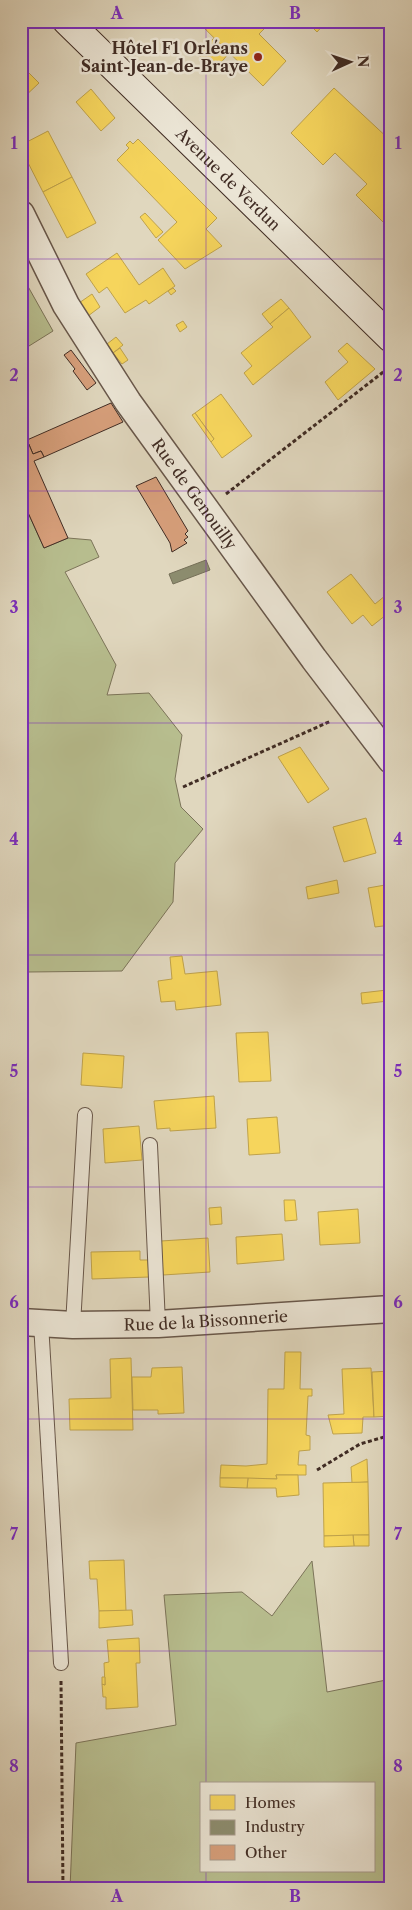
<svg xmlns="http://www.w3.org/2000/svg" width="412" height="1910" viewBox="0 0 412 1910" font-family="'Libre Caslon Text',serif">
	<rect width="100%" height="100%" fill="#e0d7be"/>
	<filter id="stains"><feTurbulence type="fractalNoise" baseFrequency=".004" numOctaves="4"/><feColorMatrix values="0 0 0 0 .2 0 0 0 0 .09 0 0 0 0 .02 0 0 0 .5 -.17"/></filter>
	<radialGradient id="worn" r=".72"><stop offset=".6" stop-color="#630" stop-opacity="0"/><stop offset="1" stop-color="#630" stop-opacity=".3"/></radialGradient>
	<g fill="#b7bd8e" stroke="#7c7459" fill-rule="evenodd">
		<path d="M21,274L53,331L21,351Z"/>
		<path d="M21,497L44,548L68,538L91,540L99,557L65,572L116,665L107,695L149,693L182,735L175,779L181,807L203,829L175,863L173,902L122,971L28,972L23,851H21Z"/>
		<path d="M312,1561L327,1692L391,1679V1889H70L76,1743L176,1725L164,1595L242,1592L272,1616ZM201,1784H373V1871H201Z"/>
	</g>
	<g fill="#f6d55c" stroke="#bfa24b">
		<path d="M197,21H272L259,34L286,61L263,86Z"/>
		<path d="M306,21H327L317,32Z"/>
		<path d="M214,38L229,53L214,71L198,54Z"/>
		<path d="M21,65L39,83L21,100Z"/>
		<path d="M334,88L391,141V218L385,224L356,195L367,184L335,153L323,165L291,133Z"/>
		<path d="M91,89L115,118L101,131L76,102Z"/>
		<path d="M48,131L72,177L43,192L21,149V145Z"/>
		<path d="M138,139L217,218L206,229L222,246L185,269L158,240L177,222L117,160L129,148L126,145L130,141L133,144Z"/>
		<path d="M72,177L96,223L67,238L43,192Z"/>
		<path d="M145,213L163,232L156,238L140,217Z"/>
		<path d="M117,253L139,285L163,268L175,286L149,304L146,300L125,313L107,287L99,293L86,274Z"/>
		<path d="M173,288L176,291L171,295L168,291Z"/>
		<path d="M92,294L100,307L88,316L79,303Z"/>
		<path d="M281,299L289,308L270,324L262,314Z"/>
		<path d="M289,308L311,337L253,385L244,373L252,366L241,353L273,327L270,324Z"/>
		<path d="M183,321L187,327L180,332L176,325Z"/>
		<path d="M116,337L123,345L113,353L107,344Z"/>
		<path d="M347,343L375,369L338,400L325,382L348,362L338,351Z"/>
		<path d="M120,348L128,360L122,364L113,353Z"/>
		<path d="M221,394L252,436L222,458L211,442L214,439L195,413Z"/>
		<path d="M195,413L214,439L211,442L192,415Z"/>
		<path d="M351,574L375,604L391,591V611L372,626L363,615L352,624L327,592Z"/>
		<path d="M300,747L329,789L308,803L278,757Z"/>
		<path d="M366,818L376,853L344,862L333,827Z"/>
		<path d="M337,880L339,893L308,899L306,887Z"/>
		<path d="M391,884V925L375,927L368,888Z"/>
		<path d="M182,956L185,974L217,971L221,1005L176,1010L175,1001L161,1002L158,981L172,979L170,957Z"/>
		<path d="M387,990L388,1001L362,1004L361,993Z"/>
		<path d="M268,1032L271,1081L239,1082L236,1033Z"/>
		<path d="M83,1053L124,1056L122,1088L81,1085Z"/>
		<path d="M214,1096L216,1128L170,1131V1128L157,1129L154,1101Z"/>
		<path d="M277,1117L280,1153L249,1155L247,1119Z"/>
		<path d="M139,1126L142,1160L105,1163L103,1129Z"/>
		<path d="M284,1200H295L297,1220L285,1221Z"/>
		<path d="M221,1207L222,1224L210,1225L209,1208Z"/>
		<path d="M358,1209L360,1243L320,1245L318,1212Z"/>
		<path d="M282,1234L284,1260L237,1264L236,1237Z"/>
		<path d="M208,1238L210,1272L163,1275L161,1241Z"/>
		<path d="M140,1251V1260H148L149,1277L92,1279L91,1252Z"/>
		<path d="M285,1352H301L300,1389H312V1396H308L306,1435L310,1436V1450L299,1451L298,1465H306V1475H276L277,1479L220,1478L221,1465L246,1466L267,1464L268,1389H284Z"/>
		<path d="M131,1358L133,1430H70L69,1399L111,1398L110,1359Z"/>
		<path d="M182,1367L184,1413L158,1414V1410H133L132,1377H151L152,1368Z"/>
		<path d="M371,1368L374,1417H363L362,1433L333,1434L328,1415L344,1414L342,1369Z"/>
		<path d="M391,1371V1416L374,1417L372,1372Z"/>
		<path d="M367,1459L368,1482L352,1483L351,1467Z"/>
		<path d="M276,1475H298L299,1495L277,1497L276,1488H247L248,1478L277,1479Z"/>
		<path d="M220,1478H248L247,1488L220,1487Z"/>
		<path d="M368,1482L369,1535L324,1536L323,1483Z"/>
		<path d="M353,1535H369V1546H354Z"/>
		<path d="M353,1535L354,1546L324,1547V1536Z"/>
		<path d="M124,1560L126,1611H99L97,1579H90L89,1561Z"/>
		<path d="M132,1610L133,1625L99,1628V1611Z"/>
		<path d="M139,1638L140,1663H136L138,1707L106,1709V1697H103L102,1684L105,1685L104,1663L109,1662L107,1640Z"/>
		<path d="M102,1677H105V1685L102,1684Z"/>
	</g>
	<path fill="#8c8c6e" stroke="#756f58" d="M206,560L210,570L173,584L169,574Z"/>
	<g fill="#d79f7b" stroke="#402c24">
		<path d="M71,350L96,383L87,390L73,371L75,369L64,355Z"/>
		<path d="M21,374L26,381L21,384Z"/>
		<path d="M111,403L123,422L44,457L41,451L33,454L27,440Z"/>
		<path d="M27,440L33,454L41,451L44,457L34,461L68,538L44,548L21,497V443Z"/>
		<path d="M156,477L188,531L185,534L188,537L184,540L187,543L172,552L170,543L136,486Z"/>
	</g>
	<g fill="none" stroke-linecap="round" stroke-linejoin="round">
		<defs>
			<g id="service">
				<path d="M150,1145L158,1324"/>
				<path d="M41,1323L61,1663"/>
				<path d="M73,1325L85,1115"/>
			</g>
			<g id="minor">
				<path id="s1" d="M21,214L66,305L128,402L314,659L391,760"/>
				<path id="s2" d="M21,1322L73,1325L158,1324L391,1309"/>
			</g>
			<g id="secondary">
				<path id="s3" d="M67,21L391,338"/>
			</g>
		</defs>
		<use href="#service" stroke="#68574a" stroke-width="16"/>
		<use href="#minor" stroke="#68574a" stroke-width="29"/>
		<use href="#secondary" stroke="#402c24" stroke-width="30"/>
		<g stroke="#402c24" stroke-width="3" stroke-dasharray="4 2.5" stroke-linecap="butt">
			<path d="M226,494L391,366"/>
			<path d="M183,787L331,721"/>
			<path d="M317,1470L360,1444L391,1435"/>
			<path d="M61,1681L63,1889"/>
		</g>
		<use href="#service" stroke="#ebe5d5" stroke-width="14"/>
		<use href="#minor" stroke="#ebe5d5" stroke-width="26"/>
		<use href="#secondary" stroke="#ebe5d5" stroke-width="28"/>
	</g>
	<path fill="none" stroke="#7b2cbf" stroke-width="1" stroke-opacity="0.55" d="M206,21V1784M21,259H391M21,491H391M21,723H391M21,955H391M21,1187H391M21,1419H391M21,1651H391M206,1871V1889"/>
	<circle fill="#8f2418" stroke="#ebe5d5" stroke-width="2" cx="258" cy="57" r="5"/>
	<g text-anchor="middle" stroke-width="5" stroke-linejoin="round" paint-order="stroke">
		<g font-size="16" font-weight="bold" fill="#402c24" stroke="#ebe5d5" text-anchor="end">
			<text x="248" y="54">Hôtel F1 Orléans<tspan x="248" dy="18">Saint-Jean-de-Braye</tspan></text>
		</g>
		<g font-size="16" fill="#402c24" stroke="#ebe5d5">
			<text dy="6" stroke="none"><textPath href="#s3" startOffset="226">Avenue de Verdun</textPath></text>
			<text dy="6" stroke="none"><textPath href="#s1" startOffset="330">Rue de Genouilly</textPath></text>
			<text dy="6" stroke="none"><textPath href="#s2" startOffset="185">Rue de la Bissonnerie</textPath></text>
		</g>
	</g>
	<rect width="412" height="1910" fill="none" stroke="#e0d7be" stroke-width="55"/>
	<rect x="200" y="1782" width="175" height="90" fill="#ebe5d5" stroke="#a79b8e"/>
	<rect x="210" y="1795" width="25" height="15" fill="#f6d55c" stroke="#a79b8e"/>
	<text x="245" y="1808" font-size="15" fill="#402c24">Homes</text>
	<rect x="210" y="1820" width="25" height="15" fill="#8c8c6e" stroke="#a79b8e"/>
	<text x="245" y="1832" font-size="15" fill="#402c24">Industry</text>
	<rect x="210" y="1845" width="25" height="15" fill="#d79f7b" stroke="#a79b8e"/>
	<text x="245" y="1858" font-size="15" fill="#402c24">Other</text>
	<g transform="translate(350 62) rotate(87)" stroke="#ebe5d5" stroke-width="4" paint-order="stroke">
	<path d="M0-4L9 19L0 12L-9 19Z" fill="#402c24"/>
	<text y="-8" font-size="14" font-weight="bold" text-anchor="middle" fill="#402c24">N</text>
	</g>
	<rect x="28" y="28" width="356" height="1854" fill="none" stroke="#7b2cbf" stroke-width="2"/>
	<g font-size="16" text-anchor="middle" font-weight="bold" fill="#7b2cbf">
		<text x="117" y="19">A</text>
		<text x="295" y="19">B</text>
		<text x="14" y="149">1</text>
		<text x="398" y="149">1</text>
		<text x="14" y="381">2</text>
		<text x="398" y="381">2</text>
		<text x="14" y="613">3</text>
		<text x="398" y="613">3</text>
		<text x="14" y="845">4</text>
		<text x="398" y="845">4</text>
		<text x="14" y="1077">5</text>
		<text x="398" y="1077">5</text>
		<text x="14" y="1308">6</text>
		<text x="398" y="1308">6</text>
		<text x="14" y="1540">7</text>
		<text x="398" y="1540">7</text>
		<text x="14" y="1772">8</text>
		<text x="398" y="1772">8</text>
		<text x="117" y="1902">A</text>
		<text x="295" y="1902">B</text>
	</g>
	<rect width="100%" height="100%" filter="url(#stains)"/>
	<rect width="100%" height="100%" fill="url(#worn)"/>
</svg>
